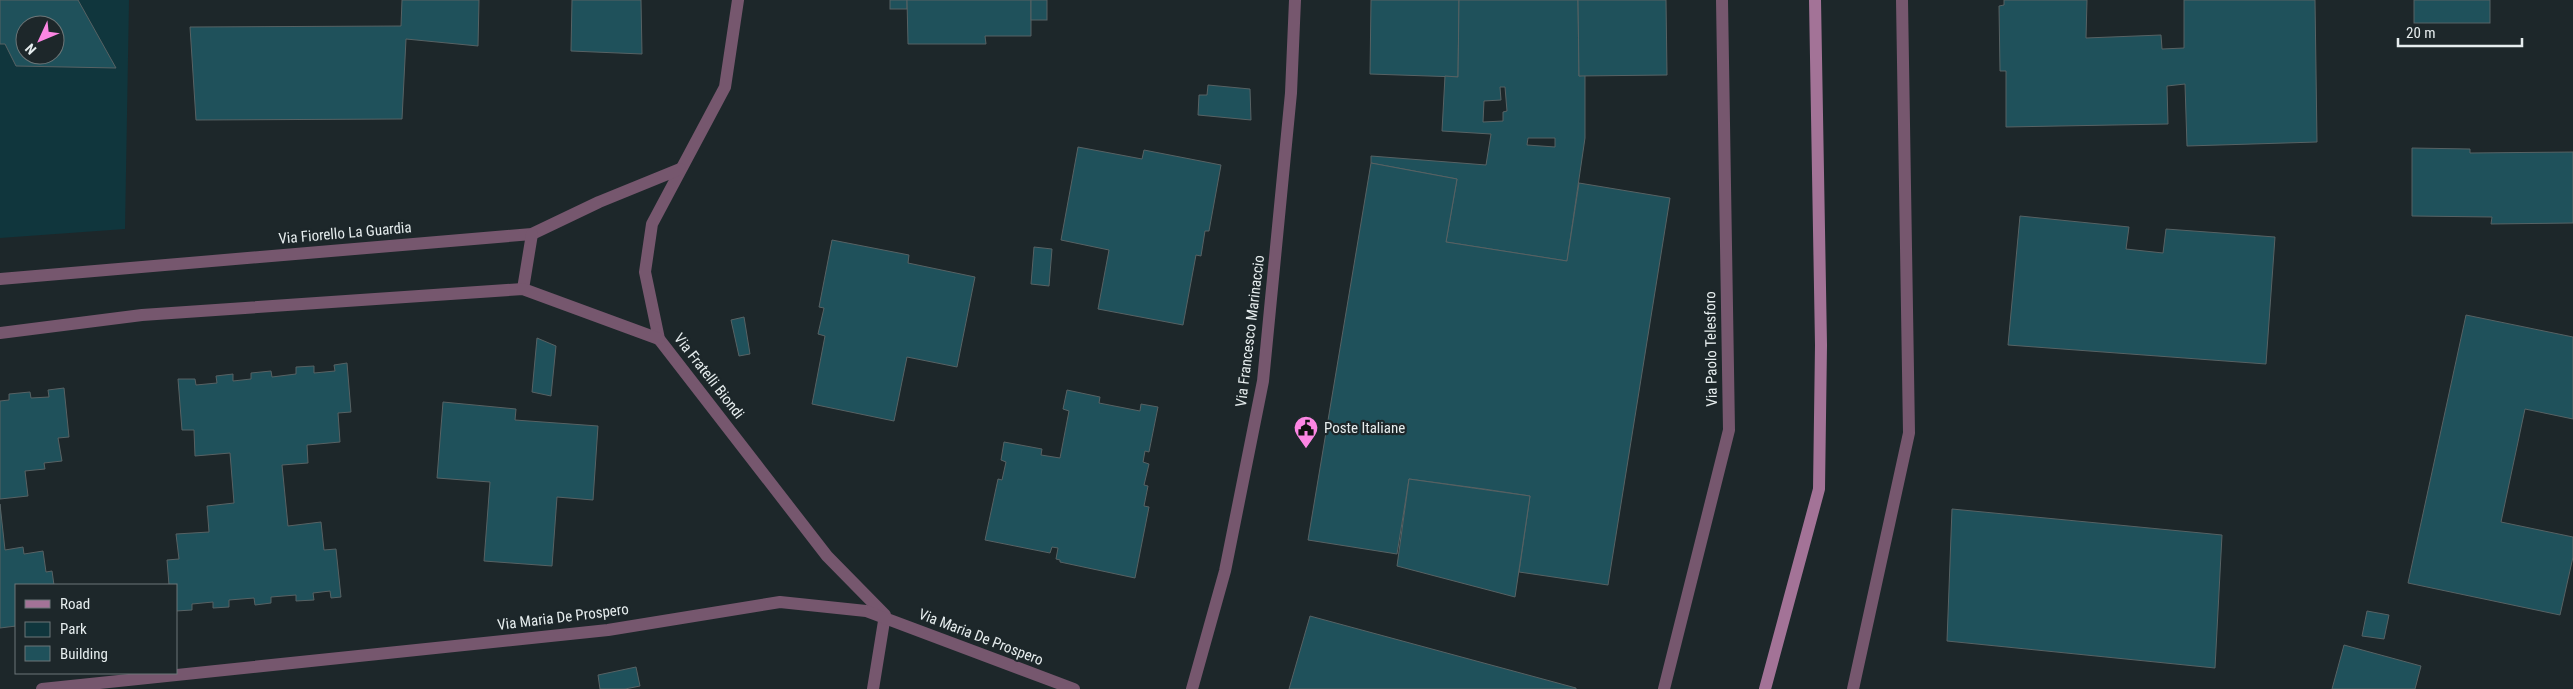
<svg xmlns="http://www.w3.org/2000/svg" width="2573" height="689" viewBox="0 0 2573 689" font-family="'Roboto Condensed',sans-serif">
	<rect width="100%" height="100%" fill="#1d272a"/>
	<path fill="#10363d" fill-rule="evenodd" d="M0,0H129L125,229L0,238ZM25,25H55V55H25Z"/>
	<g fill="#1f515b" stroke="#576264" fill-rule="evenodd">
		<path d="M0,0H78L116,68L16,66L5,44H0ZM25,25H55V55H25Z"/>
		<path d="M402,0H479L478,46L406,39L402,119L196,120L190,27L401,26Z"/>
		<path d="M572,0H641L642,54L571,51Z"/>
		<rect x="890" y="0" width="17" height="9"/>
		<path d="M907,0H1031V36H985L986,44H908Z"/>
		<rect x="1031" y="0" width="16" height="20"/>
		<path d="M1371,0H1459L1458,77L1370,74Z"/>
		<path d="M1459,0H1578L1579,76L1585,75V138L1567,261L1446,242L1457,179L1371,163V156L1486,165L1491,134L1442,131L1445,76L1458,77ZM1500,87H1505L1507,111L1503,112V121L1483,122L1484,101L1501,100ZM1528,138H1555V147L1527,145Z"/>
		<path d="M1578,0H1666L1667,75L1579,76Z"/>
		<path d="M2004,0H2087L2086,38L2161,35L2162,49L2184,48V0H2315L2317,142L2187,146L2185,84L2167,86L2168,124L2006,127V71H2000L1999,6L2004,5Z"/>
		<rect x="2414" y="0" width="76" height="23"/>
		<path d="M1208,85L1250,89L1251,120L1198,115L1199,95H1207Z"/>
		<path d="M1078,147L1142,159L1144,150L1221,165L1209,231H1205L1201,256L1196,255L1183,325L1098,309L1109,250L1061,240Z"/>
		<path d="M2412,148L2470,149V153L2573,152V223L2491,224L2492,217L2412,216Z"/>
		<path d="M1371,163L1457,179L1446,242L1567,261L1579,183L1670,198L1608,585L1519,572L1530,496L1484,489L1409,479L1397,554L1308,540Z"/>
		<path d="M2020,216L2129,227L2126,249L2163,253L2166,229L2275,237L2266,364L2008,345Z"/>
		<path d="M832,240L909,255L908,263L975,277L957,367L907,357L894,421L812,404L825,336L818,334L824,308L819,307Z"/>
		<path d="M1034,247L1052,249L1049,286L1031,284Z"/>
		<path d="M2466,315L2573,337V419L2525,409L2501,522L2573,537V557L2560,615L2408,583Z"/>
		<path d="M744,317L750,354L739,356L731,320Z"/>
		<path d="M537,338L556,346L551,396L532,392Z"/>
		<path d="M347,363L351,412L338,413L340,442L307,445L308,463L282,465L288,526L321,522L324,550L336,549L341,597L331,598L330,591L313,593L314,600L296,601V595L271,597V603L255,605L254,598L229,600V607L213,608V602L192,604V610L176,611V585H169L167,560L179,559L176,534L209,532L207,506L234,503L230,453L195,456L194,430H182L178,379H195L196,385L217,383L216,376L233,374V381L251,379V373L271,371L272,377L296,374V367L314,366V373L335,371L334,365Z"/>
		<path d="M64,388L69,437L58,438L62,461L44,463L45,469L25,471L28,496L0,499V401L9,400V394L30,392L31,398L49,397L48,390Z"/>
		<path d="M1067,390L1100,397L1099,403L1140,411L1141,404L1158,407L1149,452L1145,451L1143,462L1149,464L1144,485L1148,486L1144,506L1149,507L1135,578L1060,562V560L1056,559L1058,548L1052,547L1050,553L985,540L998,479L1002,480L1006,462L1001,460L1004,442L1042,449L1041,455L1060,458L1069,411L1063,409Z"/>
		<path d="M443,402L516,409L515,420L598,426L593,500L557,497L552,566L484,561L490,482L437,478Z"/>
		<path d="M1409,479L1530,496L1515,597L1397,566Z"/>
		<path d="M0,504L5,550L23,547L24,554L43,551L46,572L52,571L54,585H16V626L0,628Z"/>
		<path d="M1952,509L2222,535L2215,668L1947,641Z"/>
		<path d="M2367,611L2389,615L2384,639L2362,636Z"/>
		<path d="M1310,616L1576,688V689H1289Z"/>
		<path d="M2344,645L2421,666L2415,689H2332Z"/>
		<path d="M636,667L640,686L625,689H600L598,675Z"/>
	</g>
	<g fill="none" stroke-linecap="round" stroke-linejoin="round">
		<g stroke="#76576e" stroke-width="12">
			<path d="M738,0L725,87L652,224L645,272L659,339L827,556L885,615L873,689"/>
			<path d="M0,279L532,234L599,202L680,169"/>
			<path d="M523,289L532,234"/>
			<path d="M0,333L142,315L523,289L659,339"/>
			<path d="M42,689L608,630L780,602L866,611L1074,689"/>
			<path d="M1192,689L1225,571L1263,381L1291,93L1295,0"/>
			<path d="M1664,689L1729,430L1722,0"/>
			<path d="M1853,689L1909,433L1902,0"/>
		</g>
		<path stroke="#a37397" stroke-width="12" d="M1765,689L1819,489L1821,345L1815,0"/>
	</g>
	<defs>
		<symbol id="civic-pin" viewBox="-11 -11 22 30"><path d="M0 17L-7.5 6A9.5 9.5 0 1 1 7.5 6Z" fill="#fc86e3" stroke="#1d272a"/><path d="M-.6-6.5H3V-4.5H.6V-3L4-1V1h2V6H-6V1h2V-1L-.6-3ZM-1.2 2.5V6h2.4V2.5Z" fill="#111"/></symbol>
	</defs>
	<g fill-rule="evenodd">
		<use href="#civic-pin" x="1292" y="414" width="28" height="38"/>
	</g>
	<g text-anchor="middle" stroke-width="4.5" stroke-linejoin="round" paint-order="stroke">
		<g font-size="15" fill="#e6edee" stroke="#1d272a">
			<text transform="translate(345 233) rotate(-5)" y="5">Via Fiorello La Guardia</text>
			<text transform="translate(1250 331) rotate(-83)" y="5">Via Francesco Marinaccio</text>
			<text transform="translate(1711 349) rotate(-91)" y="5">Via Paolo Telesforo</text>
			<text transform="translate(709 376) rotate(52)" y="5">Via Fratelli Biondi</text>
			<text transform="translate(563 617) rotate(-7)" y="5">Via Maria De Prospero</text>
			<text transform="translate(981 637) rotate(21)" y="5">Via Maria De Prospero</text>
		</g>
		<g font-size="15" fill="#e6edee" stroke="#1d272a" text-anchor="start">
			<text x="1324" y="433">Poste Italiane</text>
		</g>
	</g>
	<rect x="15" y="584" width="162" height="90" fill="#1d272a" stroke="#6d7678"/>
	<rect x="25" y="600" width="25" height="8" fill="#a37397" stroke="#6d7678"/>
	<text x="60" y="609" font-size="15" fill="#e6edee">Road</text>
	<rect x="25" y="622" width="25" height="15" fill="#10363d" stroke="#6d7678"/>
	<text x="60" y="634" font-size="15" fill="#e6edee">Park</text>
	<rect x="25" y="646" width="25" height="15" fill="#1f515b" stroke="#6d7678"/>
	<text x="60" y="659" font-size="15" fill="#e6edee">Building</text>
	<g transform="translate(40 40) rotate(226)"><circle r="24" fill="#1d272a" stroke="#6d7678"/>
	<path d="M0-4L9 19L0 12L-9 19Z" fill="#fc86e3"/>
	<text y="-8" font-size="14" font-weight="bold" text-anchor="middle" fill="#e6edee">N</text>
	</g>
	<path d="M2398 38v8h124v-8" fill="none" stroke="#e6edee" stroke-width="2.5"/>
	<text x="2406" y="38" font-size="15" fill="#e6edee" stroke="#1d272a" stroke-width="4" paint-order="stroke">20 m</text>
</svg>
